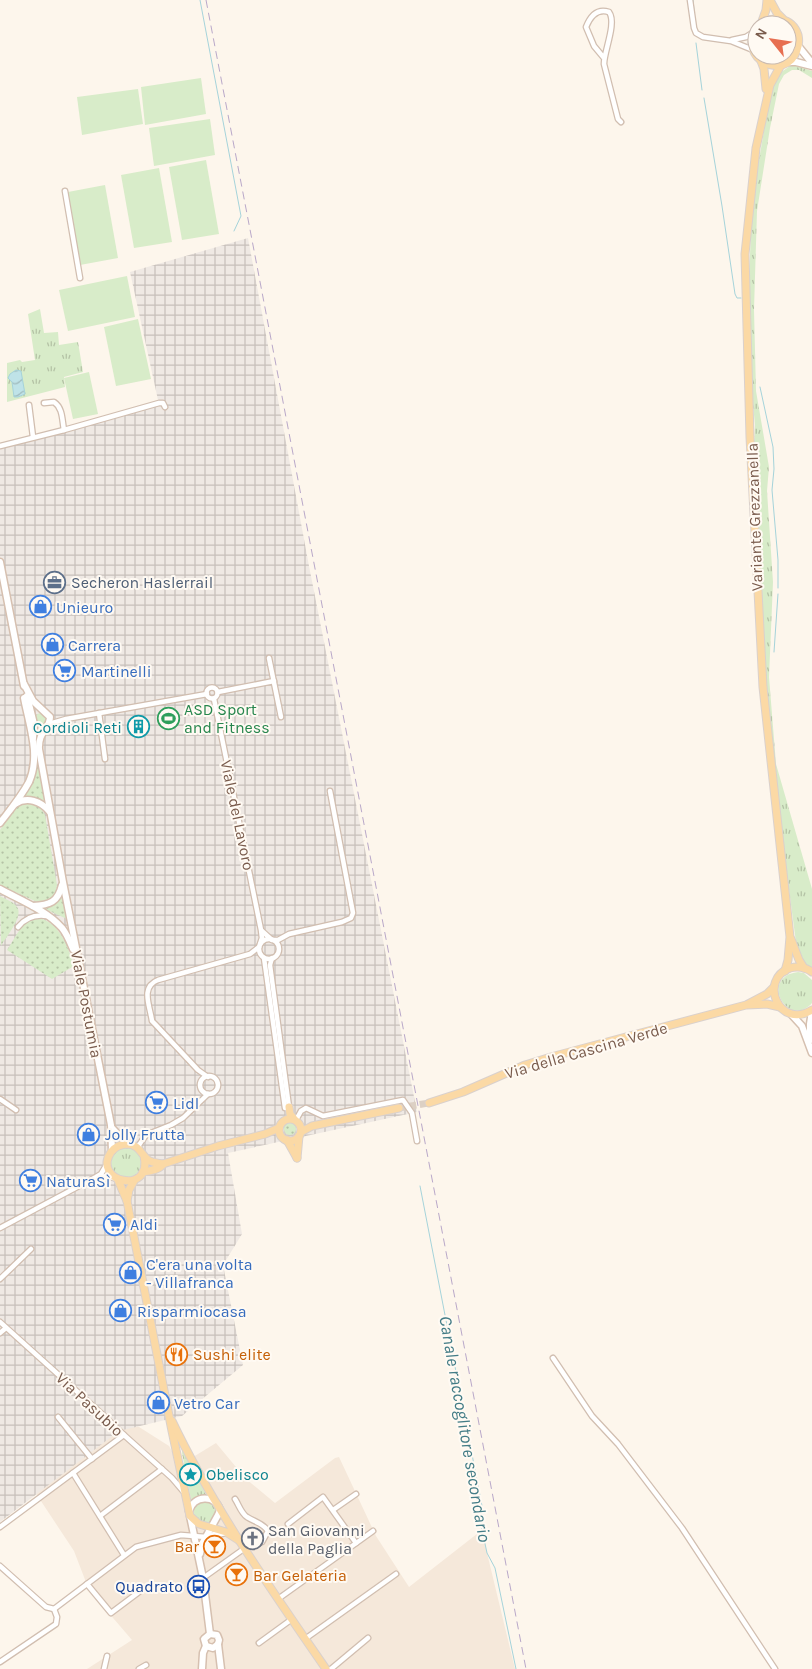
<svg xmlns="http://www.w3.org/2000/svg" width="812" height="1669" viewBox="0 0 812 1669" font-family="Karla,sans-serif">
	<defs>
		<pattern id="industrial-grid" width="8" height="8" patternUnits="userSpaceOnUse" patternTransform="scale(1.25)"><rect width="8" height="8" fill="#efe9e4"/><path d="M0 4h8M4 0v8" fill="none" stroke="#c7c0bb"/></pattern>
		<pattern id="grass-tufts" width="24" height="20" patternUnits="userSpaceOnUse" patternTransform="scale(1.25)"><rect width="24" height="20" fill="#d8ecc9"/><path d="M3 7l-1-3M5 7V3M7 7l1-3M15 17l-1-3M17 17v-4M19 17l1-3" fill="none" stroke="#b4c2a5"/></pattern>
		<pattern id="park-dots" width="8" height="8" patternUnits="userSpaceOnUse" patternTransform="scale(1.25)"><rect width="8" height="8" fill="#d8ecc9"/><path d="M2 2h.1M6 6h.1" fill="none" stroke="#b4c2a5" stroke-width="1.8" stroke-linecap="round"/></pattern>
		<pattern id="water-waves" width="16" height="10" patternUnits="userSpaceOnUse" patternTransform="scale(1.25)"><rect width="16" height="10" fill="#bfe3e8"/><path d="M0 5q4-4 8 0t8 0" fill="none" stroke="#a0bbbe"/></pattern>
	</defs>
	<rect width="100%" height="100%" fill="#fdf6ec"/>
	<path fill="#f5e8da" d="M117,1413L169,1446L180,1465L216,1443L246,1479L275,1503L335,1458L339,1457L376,1536L409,1587L482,1530L487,1553L515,1669H87L132,1640L89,1590L74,1551L31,1486Z"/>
	<path fill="url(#industrial-grid)" d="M248,238L309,566L417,1112L228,1153L242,1234L223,1265L243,1365L182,1416L119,1431L0,1522V448L71,431L158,400L130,272Z"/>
	<g fill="url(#grass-tufts)">
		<path d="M790,66H797L812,71V78L799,70H792L784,75L779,84L770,128L757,211L754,310L756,391L769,467L767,491L773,582L769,677L776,764L812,889V970L806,967L797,950L774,776L760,600L754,448L755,425L752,394L749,281L751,230L756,177L770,96L777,75Z"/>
		<path d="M40,309L44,333L58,332L59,345L78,342L83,372L64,377L65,387L7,402V363L20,360L22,362L35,360L28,314Z"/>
		<circle cx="41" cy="719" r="6"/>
		<path d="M798,972L804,973L812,980V1003C788,1030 758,977 798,972Z"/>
		<circle cx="126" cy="1163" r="15"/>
		<path d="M182,1451H184L206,1495L191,1499L182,1453Z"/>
		<circle cx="205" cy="1512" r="11"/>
	</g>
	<g fill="url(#park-dots)">
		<path d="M37,764H40L45,805L21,799L36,773Z"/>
		<path d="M24,803C35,803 40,806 45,815L57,885L55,894L50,899L37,902L0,885V830L16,808Z"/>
		<path d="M62,892L67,919L43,908Z"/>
		<path d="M0,896C5,899 14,902 17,907C24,916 6,937 1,946Z"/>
		<path d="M34,918C59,918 68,947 74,966L52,979L7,950C15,939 21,922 34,918Z"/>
		<circle cx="290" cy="1129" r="6"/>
	</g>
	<g fill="#d8ecc9">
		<path d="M201,78L206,114L145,125L141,87Z"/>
		<path d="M138,89L143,124L82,135L77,97Z"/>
		<path d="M210,119L215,155L154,166L149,128Z"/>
		<path d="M206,160L219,234L182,240L169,167Z"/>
		<path d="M159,168L172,242L134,248L121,175Z"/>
		<path d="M105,185L118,258L80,265L68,192Z"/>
		<path d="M127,276L135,317L68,331L59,290Z"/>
		<path d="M138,319L151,379L116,386L104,327Z"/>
		<path d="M89,372L98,414L73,419L64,378Z"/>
	</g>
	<path fill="url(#water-waves)" stroke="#a5d3da" d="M16,370L21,371L25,394L18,397H14L12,382L8,378L10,374Z"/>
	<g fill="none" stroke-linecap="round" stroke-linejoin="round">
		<g stroke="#a5d3da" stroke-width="1">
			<path d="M200,0L241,216L234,231"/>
			<path d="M693,0L694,10"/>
			<path d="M696,43L702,90"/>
			<path d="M704,98L722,206L735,294L737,298H741"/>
			<path d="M760,387L773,447L774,469L772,490L778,560V588"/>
			<path d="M774,652L778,594"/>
			<path d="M420,1186L482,1506L483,1516L481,1525L487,1553L495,1568L516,1669"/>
		</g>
		<path stroke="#dcd0c4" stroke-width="7" stroke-dasharray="7 3.5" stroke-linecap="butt" d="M399,1108L429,1103"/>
		<defs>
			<g id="street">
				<path d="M690,0L694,28L696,33L703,37L731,41L753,50"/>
				<path d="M732,40L746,37L754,32"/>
				<path d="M604,58L594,46L586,27C590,17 597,8 609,12C617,23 604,51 604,64L618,119L621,122"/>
				<path d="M65,191L80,278"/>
				<path d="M44,403L54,402C63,408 62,420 64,430"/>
				<path d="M29,405L33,437"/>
				<path d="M0,446L64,430L159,403H163L165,407"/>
				<path d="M269,658L281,717"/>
				<circle cx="212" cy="693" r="5.5"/>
				<path d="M218,692L274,681"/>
				<path d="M214,699L261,930L262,938L260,944"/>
				<path d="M99,713L105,759"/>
				<path d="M49,724L66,719L207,694"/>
				<path d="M18,927C26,917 35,914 47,916"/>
				<path d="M262,931L272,940H278L289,934L342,922L351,918L353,913L330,791"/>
				<circle cx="269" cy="949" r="10"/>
				<path d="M264,958L285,1108"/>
				<path d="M272,958L270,965L289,1107"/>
				<circle cx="209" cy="1085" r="9"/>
				<path d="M208,1077L198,1070L155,1024L152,1021C150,1006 140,987 158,980L250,954L259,947"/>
				<path d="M0,1099L16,1110"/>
				<path d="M296,1120L301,1111L306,1108L323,1116L403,1100L412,1113L417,1141"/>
				<path d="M139,1149V1145L146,1135L171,1125L183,1118L208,1094"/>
				<path d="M98,1177L108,1176L114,1178"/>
				<path d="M0,1228L96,1177L101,1174L107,1164"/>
				<path d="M0,1279L31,1249"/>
				<path d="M0,1322L102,1414L124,1435L172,1478L183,1491"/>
				<path d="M0,1333L6,1328"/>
				<path d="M553,1358L592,1416L618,1444L682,1528L775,1669"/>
				<path d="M58,1417L92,1459"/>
				<path d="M73,1473L124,1555"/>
				<path d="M333,1510L356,1494"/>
				<path d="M100,1516L162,1469"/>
				<path d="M288,1524L323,1497L356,1543"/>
				<path d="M0,1527L124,1435"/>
				<path d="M0,1566L46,1607L54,1609L136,1547L181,1535L206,1537"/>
				<path d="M203,1578L245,1548L262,1542L268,1531C263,1523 255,1522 247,1517C241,1513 239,1505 235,1499"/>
				<path d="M87,1584L111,1613L139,1592"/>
				<path d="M278,1599L373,1531"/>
				<path d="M305,1639L396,1574"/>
				<path d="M259,1643L292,1619"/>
				<path d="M0,1662L56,1624L57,1617L54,1609"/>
				<path d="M104,1669L107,1656"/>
				<path d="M139,1669L146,1665"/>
				<path d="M331,1669L368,1638"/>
			</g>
			<g id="secondary">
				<path d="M799,47L812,63"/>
				<path d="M788,62H796L812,66"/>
				<path d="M0,562L24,686"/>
				<path d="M24,684L33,701L50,717C50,729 38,731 39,749L63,882L111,1125L112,1151"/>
				<path d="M27,696L34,724L33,738"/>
				<path d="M15,804C27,796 41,801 50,812"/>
				<path d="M0,823C10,810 21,797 29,782C41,755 29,725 24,698"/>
				<path d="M0,889C20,900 46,910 62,928C67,934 70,942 73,949"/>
				<path d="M33,906C50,905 58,902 62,885"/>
				<path d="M791,1014L802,1026L812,1053"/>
				<path d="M810,1040V1024L812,1011"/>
				<path d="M112,1128L127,1144"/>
				<path d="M189,1511C194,1495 215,1494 220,1510L218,1515L202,1544L200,1554"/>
				<path d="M190,1516L203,1578L210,1634"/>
				<path d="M206,1537L226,1532"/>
				<path d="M218,1644L221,1669"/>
				<path d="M206,1646L213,1648L218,1644L219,1640L217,1635L210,1634"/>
				<path d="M206,1646L204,1639L210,1634"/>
				<path d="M202,1669L203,1653L206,1646"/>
			</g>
			<g id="primary">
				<path d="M770,0L777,13L783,19"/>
				<path d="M761,24L766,10L767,0"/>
				<path d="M757,27C736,60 786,82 797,50C799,45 799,40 798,35C792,17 772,15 759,25"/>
				<path d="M761,61L764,69L766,89"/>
				<path d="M781,65L770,85L756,148L745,254L750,437L763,687L790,937L788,960L785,971"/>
				<path d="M791,939L799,960L804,968"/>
				<path d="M812,972C805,967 798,966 790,968C758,980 779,1030 812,1010"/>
				<path d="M748,1004L767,994L774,987"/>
				<path d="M429,1103L463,1092L525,1065L551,1057L746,1005L767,1004L780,1007"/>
				<path d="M289,1107L290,1114L294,1119"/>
				<circle cx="290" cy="1130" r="11"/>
				<path d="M301,1132L312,1126L399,1108"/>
				<path d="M287,1140L297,1158"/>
				<path d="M144,1156C153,1196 91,1182 111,1152C115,1147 121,1144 128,1144C139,1145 141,1154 148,1160C153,1163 158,1163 163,1164"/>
				<path d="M297,1158L299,1136"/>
				<path d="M143,1172C150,1171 159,1170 163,1164L218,1146L265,1134L279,1128"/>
				<path d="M118,1180L127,1201L172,1431L190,1516L199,1524L226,1532L240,1541"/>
				<path d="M127,1201L129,1190L134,1181"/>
				<path d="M172,1421C214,1509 271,1589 326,1669"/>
			</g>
		</defs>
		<use href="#street" stroke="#d1beb0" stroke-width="7"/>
		<use href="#secondary" stroke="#d6c0b0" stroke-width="9"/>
		<use href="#primary" stroke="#dad1cd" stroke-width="9"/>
		<use href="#street" stroke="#fff" stroke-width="4.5"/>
		<use href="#secondary" stroke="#fff" stroke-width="6"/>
		<use href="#primary" stroke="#fbd9a5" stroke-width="7"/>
		<path stroke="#b9a8c9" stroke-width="1" stroke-dasharray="8 5" stroke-linecap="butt" d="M206,0L526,1669"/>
	</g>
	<defs>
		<symbol id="office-ring" viewBox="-11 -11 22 22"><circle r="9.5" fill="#fffaf3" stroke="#5c6f8a" stroke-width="1.5"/><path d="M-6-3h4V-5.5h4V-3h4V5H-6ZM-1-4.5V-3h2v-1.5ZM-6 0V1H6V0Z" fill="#5c6f8a"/></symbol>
		<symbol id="shop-ring" viewBox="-11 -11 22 22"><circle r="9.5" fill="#fffaf3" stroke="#3f7fe0" stroke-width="1.5"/><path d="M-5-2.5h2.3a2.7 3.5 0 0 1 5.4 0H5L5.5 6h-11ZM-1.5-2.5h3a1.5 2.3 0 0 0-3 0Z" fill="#3f7fe0"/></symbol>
		<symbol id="supermarket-ring" viewBox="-11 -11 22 22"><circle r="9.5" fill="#fffaf3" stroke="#3f7fe0" stroke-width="1.5"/><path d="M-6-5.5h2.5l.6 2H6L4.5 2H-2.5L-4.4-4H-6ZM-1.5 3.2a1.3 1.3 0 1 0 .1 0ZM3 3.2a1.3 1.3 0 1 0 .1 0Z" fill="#3f7fe0"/></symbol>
		<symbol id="stadium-ring" viewBox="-11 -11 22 22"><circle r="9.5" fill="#fffaf3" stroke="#2e9e5b" stroke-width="1.5"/><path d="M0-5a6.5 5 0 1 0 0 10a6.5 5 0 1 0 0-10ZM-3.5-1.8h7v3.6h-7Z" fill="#2e9e5b"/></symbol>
		<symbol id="building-ring" viewBox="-11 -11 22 22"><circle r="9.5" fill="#fffaf3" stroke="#0f9aa8" stroke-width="1.5"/><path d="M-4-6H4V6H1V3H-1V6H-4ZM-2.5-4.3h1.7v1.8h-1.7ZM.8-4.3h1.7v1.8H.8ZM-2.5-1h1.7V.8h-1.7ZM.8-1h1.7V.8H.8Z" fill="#0f9aa8"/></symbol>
		<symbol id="restaurant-ring" viewBox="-11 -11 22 22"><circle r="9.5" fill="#fffaf3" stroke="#e8710a" stroke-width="1.5"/><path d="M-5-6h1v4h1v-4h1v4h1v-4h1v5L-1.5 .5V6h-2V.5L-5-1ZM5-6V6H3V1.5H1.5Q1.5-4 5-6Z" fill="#e8710a"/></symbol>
		<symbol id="sight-ring" viewBox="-11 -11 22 22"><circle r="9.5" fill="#fffaf3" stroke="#0f9aa8" stroke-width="1.5"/><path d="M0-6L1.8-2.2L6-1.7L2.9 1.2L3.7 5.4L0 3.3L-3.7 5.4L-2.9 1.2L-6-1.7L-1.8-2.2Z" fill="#0f9aa8"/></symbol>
		<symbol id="church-ring" viewBox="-11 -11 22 22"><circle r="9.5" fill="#fffaf3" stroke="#6b7280" stroke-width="1.5"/><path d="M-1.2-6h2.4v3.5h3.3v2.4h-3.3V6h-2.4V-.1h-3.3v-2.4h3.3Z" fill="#6b7280"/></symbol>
		<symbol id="bar-ring" viewBox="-11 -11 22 22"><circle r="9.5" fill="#fffaf3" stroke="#e8710a" stroke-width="1.5"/><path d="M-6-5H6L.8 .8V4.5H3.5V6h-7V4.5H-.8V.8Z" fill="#e8710a"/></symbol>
		<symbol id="bus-ring" viewBox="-11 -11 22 22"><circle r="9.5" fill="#fffaf3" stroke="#1a4fb4" stroke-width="1.5"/><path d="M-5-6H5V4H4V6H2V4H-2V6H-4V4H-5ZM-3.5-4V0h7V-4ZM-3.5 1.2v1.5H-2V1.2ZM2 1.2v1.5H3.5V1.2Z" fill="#1a4fb4"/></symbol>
	</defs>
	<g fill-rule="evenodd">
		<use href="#office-ring" x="42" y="570" width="25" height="25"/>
		<use href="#shop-ring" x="28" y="594" width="25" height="25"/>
		<use href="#shop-ring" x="40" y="632" width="25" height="25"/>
		<use href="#supermarket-ring" x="52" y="658" width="25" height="25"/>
		<use href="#stadium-ring" x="156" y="706" width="25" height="25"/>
		<use href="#building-ring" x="126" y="714" width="25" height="25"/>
		<use href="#supermarket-ring" x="144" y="1090" width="25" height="25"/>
		<use href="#shop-ring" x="76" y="1122" width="25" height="25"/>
		<use href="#supermarket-ring" x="18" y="1168" width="25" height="25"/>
		<use href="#supermarket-ring" x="102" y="1212" width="25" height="25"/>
		<use href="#shop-ring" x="118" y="1260" width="25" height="25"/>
		<use href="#shop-ring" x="108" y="1298" width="25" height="25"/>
		<use href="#restaurant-ring" x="164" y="1342" width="25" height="25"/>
		<use href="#shop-ring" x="146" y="1390" width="25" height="25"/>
		<use href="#sight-ring" x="178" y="1462" width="25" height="25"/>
		<use href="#church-ring" x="240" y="1526" width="25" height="25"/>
		<use href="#bar-ring" x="202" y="1534" width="25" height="25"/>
		<use href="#bar-ring" x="224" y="1562" width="25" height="25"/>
		<use href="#bus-ring" x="186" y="1574" width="25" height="25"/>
	</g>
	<g text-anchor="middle" stroke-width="4" stroke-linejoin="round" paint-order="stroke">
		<g font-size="16" fill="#7a5c4d" stroke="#fffaf3">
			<text transform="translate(754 517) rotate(-92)" y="6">Variante Grezzanella</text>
			<text transform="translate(238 815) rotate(78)" y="6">Viale del Lavoro</text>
			<text transform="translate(87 1004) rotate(79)" y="6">Viale Postumia</text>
			<text transform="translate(586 1050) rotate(-16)" y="6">Via della Cascina Verde</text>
			<text transform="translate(90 1404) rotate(43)" y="6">Via Pasubio</text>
		</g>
		<g font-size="16" fill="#4e5e75" stroke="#fffaf3" text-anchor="start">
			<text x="71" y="588">Secheron Haslerrail</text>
		</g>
		<g font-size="16" fill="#366cbe" stroke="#fffaf3" text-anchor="start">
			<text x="56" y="613">Unieuro</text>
			<text x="68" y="651">Carrera</text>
			<text x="81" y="677">Martinelli</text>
			<text x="173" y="1109">Lidl</text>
			<text x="105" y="1140">Jolly Frutta</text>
			<text x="46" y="1187">NaturaSì</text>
			<text x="130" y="1230">Aldi</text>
			<text x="146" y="1270">C'era una volta<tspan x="146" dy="18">- Villafranca</tspan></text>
			<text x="137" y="1317">Risparmiocasa</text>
			<text x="174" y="1409">Vetro Car</text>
		</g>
		<g font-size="16" fill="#27864d" stroke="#fffaf3" text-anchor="start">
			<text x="184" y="715">ASD Sport<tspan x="184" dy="18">and Fitness</tspan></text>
		</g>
		<g font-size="16" fill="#0d838f" stroke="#fffaf3" text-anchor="end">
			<text x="122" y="733">Cordioli Reti</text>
			<text x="206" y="1480" text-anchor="start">Obelisco</text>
		</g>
		<g font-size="16" fill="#c56008" stroke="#fffaf3" text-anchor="start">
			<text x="193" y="1360">Sushi elite</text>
			<text x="199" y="1552" text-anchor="end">Bar</text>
			<text x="253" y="1581">Bar Gelateria</text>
		</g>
		<g font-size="16" fill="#5b616d" stroke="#fffaf3" text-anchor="start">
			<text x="268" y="1536">San Giovanni<tspan x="268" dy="18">della Paglia</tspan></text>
		</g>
		<g font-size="16" fill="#164399" stroke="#fffaf3" text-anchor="end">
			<text x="183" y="1592">Quadrato</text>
		</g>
		<g font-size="18" font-style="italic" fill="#437c86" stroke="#fffaf3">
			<text transform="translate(465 1429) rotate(80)" y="6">Canale raccoglitore secondario</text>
		</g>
	</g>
	<g transform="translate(772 40) rotate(300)"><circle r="24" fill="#fffaf3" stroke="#cabbb1"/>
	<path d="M0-4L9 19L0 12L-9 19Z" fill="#e76f51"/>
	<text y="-8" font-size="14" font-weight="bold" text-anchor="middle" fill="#7a5c4d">N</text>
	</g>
</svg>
